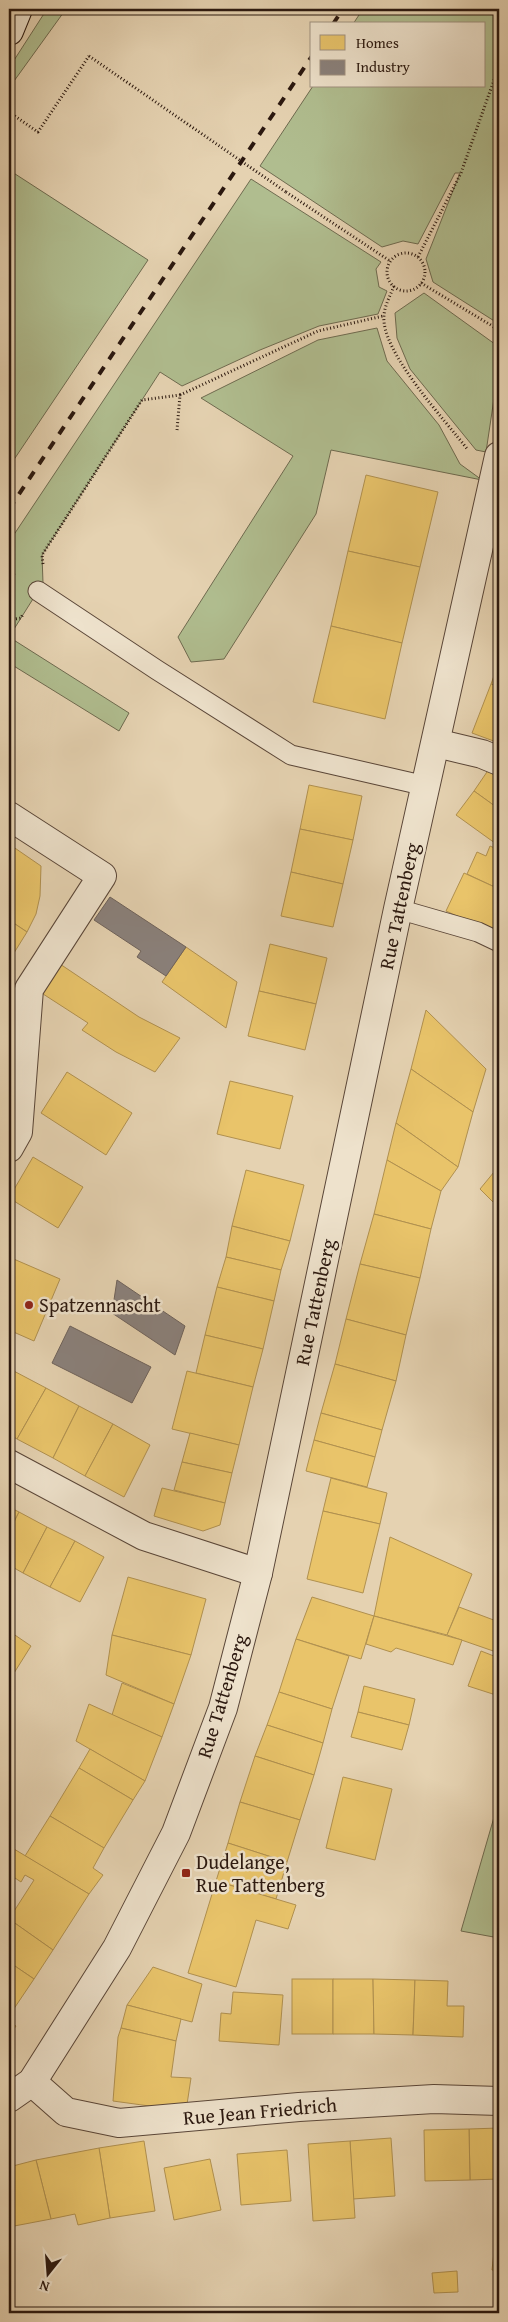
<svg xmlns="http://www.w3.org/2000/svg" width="508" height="2322" viewBox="0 0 508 2322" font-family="'Gentium Book Plus',serif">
	<rect width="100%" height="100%" fill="#e5d2b1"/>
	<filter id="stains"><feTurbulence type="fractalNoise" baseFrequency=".004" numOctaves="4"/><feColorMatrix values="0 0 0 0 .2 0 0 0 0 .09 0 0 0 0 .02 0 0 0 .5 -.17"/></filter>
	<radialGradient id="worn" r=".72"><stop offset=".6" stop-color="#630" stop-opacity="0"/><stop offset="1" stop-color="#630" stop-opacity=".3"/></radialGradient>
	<g fill="#b0bd8f" stroke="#6e6a4f">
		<path d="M47,9H66L9,88V68Z"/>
		<path d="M363,9H499V324L433,282L426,259L460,173H455L418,244L403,241L382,247L260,166L313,86H484V24H353Z"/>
		<path d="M9,170L148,260L9,467Z"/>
		<path d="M251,179L381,262L376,269L379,287L387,291L378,314L319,326L260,350L182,386L160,372L42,555L43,583L9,637L129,713L119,731L9,663V542Z"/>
		<path d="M424,293L499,347V365L486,452L476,450L410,369L397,338L395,313Z"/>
		<path d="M377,328L387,361L439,425L460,464L482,480L331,450L316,514L224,659L191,662L178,637L293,456L201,398L318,340Z"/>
		<path d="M499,1800V1938L461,1931Z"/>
	</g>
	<g fill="#e9c46a" stroke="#b0904f">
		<path d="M366,475L438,492L420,567L348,551Z"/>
		<path d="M348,551L420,567L402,643L331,626Z"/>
		<path d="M331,626L402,643L385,719L313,702Z"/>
		<path d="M499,662V687L491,684Z"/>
		<path d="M491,684L499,687V743L472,733Z"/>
		<path d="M489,769L499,777V809L474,791Z"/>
		<path d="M309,785L362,796L353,840L300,829Z"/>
		<path d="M474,791L499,809V846L456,815Z"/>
		<path d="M300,829L353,840L343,884L291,872Z"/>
		<path d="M9,844L41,866L40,896L36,914L27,932L9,920Z"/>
		<path d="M490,846L499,850V889L467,874L477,852L486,856Z"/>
		<path d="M291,872L343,884L333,927L281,916Z"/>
		<path d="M464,873L499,889V935L446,911Z"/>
		<path d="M9,920L27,932L9,961Z"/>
		<path d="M270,944L327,958L316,1004L259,991Z"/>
		<path d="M186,947L237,982L226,1028L162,982Z"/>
		<path d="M60,964L139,1017L180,1038L155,1072L116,1052L82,1030L88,1023L40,992Z"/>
		<path d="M259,991L316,1004L305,1050L248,1036Z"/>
		<path d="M426,1010L486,1069L473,1112L411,1069Z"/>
		<path d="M411,1069L473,1112L458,1167L396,1123Z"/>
		<path d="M67,1072L132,1113L106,1155L41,1113Z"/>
		<path d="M230,1081L293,1096L280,1149L217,1134Z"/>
		<path d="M396,1123L458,1167L441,1191L387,1160Z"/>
		<path d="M33,1157L83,1187L58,1228L9,1198Z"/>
		<path d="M387,1160L441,1191L431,1229L374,1214Z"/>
		<path d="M499,1166V1208L480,1189Z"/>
		<path d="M246,1170L304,1185L290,1241L232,1226Z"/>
		<path d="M374,1214L431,1229L420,1278L360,1264Z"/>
		<path d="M232,1226L290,1241L281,1270L226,1257Z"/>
		<path d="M9,1257L60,1279L34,1341L9,1330Z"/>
		<path d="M226,1257L281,1270L274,1301L217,1287Z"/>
		<path d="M360,1264L420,1278L406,1335L346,1319Z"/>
		<path d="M217,1287L274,1301L263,1349L205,1335Z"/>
		<path d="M346,1319L406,1335L396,1381L335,1364Z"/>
		<path d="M205,1335L263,1349L253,1387L196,1373Z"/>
		<path d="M335,1364L396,1381L382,1430L321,1413Z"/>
		<path d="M10,1369L46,1388L17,1439L9,1434Z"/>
		<path d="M187,1371L253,1387L239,1445L172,1429Z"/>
		<path d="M46,1388L79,1406L53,1458L17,1439Z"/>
		<path d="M79,1406L113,1424L85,1476L53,1458Z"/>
		<path d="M321,1413L382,1430L375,1457L314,1440Z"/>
		<path d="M113,1424L150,1445L124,1497L85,1476Z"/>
		<path d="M190,1433L239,1445L232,1473L182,1462Z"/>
		<path d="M314,1440L375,1457L367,1487L306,1471Z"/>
		<path d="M182,1462L232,1473L225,1503L174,1490Z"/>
		<path d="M331,1478L387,1493L380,1524L323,1511Z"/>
		<path d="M162,1488L225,1503L220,1525L203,1531L154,1516Z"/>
		<path d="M9,1507L19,1512L9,1532Z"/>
		<path d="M323,1511L380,1524L363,1593L307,1579Z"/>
		<path d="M19,1512L47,1527L23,1573L9,1565V1532Z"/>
		<path d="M47,1527L75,1541L50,1587L23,1573Z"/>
		<path d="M390,1537L472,1574L447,1635L374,1616Z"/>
		<path d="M75,1541L104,1557L80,1602L50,1587Z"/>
		<path d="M128,1577L206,1599L191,1655L112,1635Z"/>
		<path d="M312,1597L374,1616L361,1659L296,1639Z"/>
		<path d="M459,1607L499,1622V1653L447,1635Z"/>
		<path d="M374,1616L462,1640L453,1665L396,1648L391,1652L366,1644Z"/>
		<path d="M9,1631L31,1646L9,1681Z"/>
		<path d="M112,1635L191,1655L174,1704L106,1675Z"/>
		<path d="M296,1639L349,1656L332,1709L279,1692Z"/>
		<path d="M481,1651L499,1658V1696L468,1686Z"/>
		<path d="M122,1683L174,1704L162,1737L112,1715Z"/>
		<path d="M364,1686L415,1699L409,1725L358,1712Z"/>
		<path d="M279,1692L332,1709L323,1743L267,1725Z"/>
		<path d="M89,1704L162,1737L145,1781L76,1741Z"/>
		<path d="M358,1712L409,1725L402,1750L351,1737Z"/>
		<path d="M267,1725L323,1743L314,1775L255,1756Z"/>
		<path d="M90,1749L145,1781L133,1800L79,1768Z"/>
		<path d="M255,1756L314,1775L300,1820L240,1802Z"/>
		<path d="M79,1768L133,1800L104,1848L50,1816Z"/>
		<path d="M343,1777L392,1789L375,1860L326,1848Z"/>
		<path d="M240,1802L300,1820L287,1862L228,1843Z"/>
		<path d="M50,1816L104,1848L93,1868L103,1875L89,1894L25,1856Z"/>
		<path d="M228,1843L287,1862L276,1899L216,1881Z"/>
		<path d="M9,1846L89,1894L53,1950L9,1919L34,1880L25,1875L21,1882L9,1874Z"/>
		<path d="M216,1881L296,1905L288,1929L256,1920L236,1987L188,1973Z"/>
		<path d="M9,1919L53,1950L34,1979L9,1962Z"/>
		<path d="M9,1962L34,1979L9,2016Z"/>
		<path d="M153,1967L202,1984L192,2022L127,2005Z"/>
		<rect x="292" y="1979" width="41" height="55"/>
		<path d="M333,1979H373L374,2034H333Z"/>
		<path d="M373,1979L415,1980L413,2035L374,2034Z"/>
		<path d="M415,1980L448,1981L447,2006H464L463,2037L413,2035Z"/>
		<path d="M233,1992L283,1995L279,2045L219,2041L221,2013L231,2014Z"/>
		<path d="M127,2005L181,2019L176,2041L121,2028Z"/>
		<path d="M9,2021L16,2026L9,2036Z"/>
		<path d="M121,2028L176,2041L171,2077L191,2078L186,2111L113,2101L118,2037Z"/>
		<path d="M499,2128V2179L470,2180L469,2129Z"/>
		<path d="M469,2129L470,2180L425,2181L424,2130Z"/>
		<path d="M391,2138L395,2196L353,2199L350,2141Z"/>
		<path d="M144,2141L155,2211L110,2218L99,2148Z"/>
		<path d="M350,2141L355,2218L313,2221L308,2144Z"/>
		<path d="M99,2148L110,2218L78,2225L75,2214L51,2219L36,2160Z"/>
		<path d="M287,2150L291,2201L241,2205L237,2154Z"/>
		<path d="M210,2159L221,2210L174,2220L164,2168Z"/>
		<path d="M36,2160L51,2219L9,2227V2167Z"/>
		<path d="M495,2243L499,2244V2271L492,2270Z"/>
		<path d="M457,2271L458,2292L434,2293L432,2273Z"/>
	</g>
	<g fill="#8a817c" stroke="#6e625b">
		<path d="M110,897L186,947L166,976L137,957L141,951L94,920Z"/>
		<path d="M117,1280L185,1326L175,1355L112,1313Z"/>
		<path d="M70,1326L151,1367L132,1403L52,1363Z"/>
	</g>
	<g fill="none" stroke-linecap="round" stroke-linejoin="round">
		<defs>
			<g id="lane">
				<path d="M38,591L157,670L291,755L426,786"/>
				<path d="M398,909L478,932L499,942"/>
			</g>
			<g id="street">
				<path d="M436,743L482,754L499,761"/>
				<path d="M9,816L102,876L29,989L18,1132L9,1148"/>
				<path d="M9,1464L144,1536L258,1573"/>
				<path d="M32,2082L66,2112L119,2123L299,2107L434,2099L499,2101"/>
				<path d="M9,2098L32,2082L117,1948L176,1833L223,1708L258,1573L398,909L499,456"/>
			</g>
			<path id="secondary" d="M9,31L18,9"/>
		</defs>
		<use href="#lane" stroke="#5a4638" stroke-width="21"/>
		<use href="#street" stroke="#5a4638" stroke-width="30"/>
		<use href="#secondary" stroke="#2b180f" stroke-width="30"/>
		<g stroke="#2b180f" stroke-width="3" stroke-dasharray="1 2.5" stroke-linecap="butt">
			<path d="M9,112L38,132L89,56"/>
			<path d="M286,192L390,261"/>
			<circle cx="406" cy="272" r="19"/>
			<path d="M418,257L461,173L499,66"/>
			<path d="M421,283L499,330"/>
			<path d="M394,286C390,296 385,305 384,315C380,351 446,421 468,450"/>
			<path d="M180,395L318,331L383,316"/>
			<path d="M43,564L42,555L142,400L180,395L177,430"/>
			<path d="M9,571L15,575"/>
			<path d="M9,620L21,618L23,614"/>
		</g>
		<use href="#lane" stroke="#eee2cc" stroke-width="19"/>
		<use href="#street" stroke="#eee2cc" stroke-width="28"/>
		<use href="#secondary" stroke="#eee2cc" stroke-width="28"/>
		<g stroke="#2b180f" stroke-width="4" stroke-dasharray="9 9" stroke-linecap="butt">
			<path d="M333,24L343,9"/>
			<path d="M9,509L312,56"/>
		</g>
		<path stroke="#2b180f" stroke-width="3" stroke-dasharray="1 2.5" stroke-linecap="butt" d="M89,56L286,192"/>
	</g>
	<g fill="#8f2418" stroke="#eee2cc" stroke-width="2">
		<circle cx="29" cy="1305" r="5"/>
		<rect x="181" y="1868" width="10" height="10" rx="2.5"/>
	</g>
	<g text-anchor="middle" stroke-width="5" stroke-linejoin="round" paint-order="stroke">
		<g font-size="20" fill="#2b180f" stroke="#eee2cc">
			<text transform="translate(399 906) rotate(-78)" y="7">Rue Tattenberg</text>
			<text transform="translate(315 1302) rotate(-78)" y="7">Rue Tattenberg</text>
			<text transform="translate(222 1696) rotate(-73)" y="7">Rue Tattenberg</text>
			<text transform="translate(260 2111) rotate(-5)" y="7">Rue Jean Friedrich</text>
		</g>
		<g font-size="20" fill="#2b180f" stroke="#eee2cc" text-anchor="start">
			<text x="39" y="1312">Spatzennascht</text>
			<text x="196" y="1869">Dudelange,<tspan x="196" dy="23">Rue Tattenberg</tspan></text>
		</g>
	</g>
	<rect width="508" height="2322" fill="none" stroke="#e5d2b1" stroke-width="30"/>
	<rect x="10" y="10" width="488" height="2302" fill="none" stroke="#2b180f" stroke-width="2.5"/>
	<rect x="15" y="15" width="478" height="2292" fill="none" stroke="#2b180f"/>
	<rect x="310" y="22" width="175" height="65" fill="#eee2cc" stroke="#a09180"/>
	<rect x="320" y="35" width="25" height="15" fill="#e9c46a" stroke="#a09180"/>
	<text x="356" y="48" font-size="15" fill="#2b180f">Homes</text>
	<rect x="320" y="60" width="25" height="15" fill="#8a817c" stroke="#a09180"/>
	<text x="356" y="72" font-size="15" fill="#2b180f">Industry</text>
	<g transform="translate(48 2274) rotate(197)" stroke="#eee2cc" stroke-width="4" paint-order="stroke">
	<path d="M0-4L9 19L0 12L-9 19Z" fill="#2b180f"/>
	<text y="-8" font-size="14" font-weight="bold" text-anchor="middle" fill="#2b180f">N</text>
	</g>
	<rect width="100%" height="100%" filter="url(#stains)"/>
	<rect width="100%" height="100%" fill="url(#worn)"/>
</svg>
